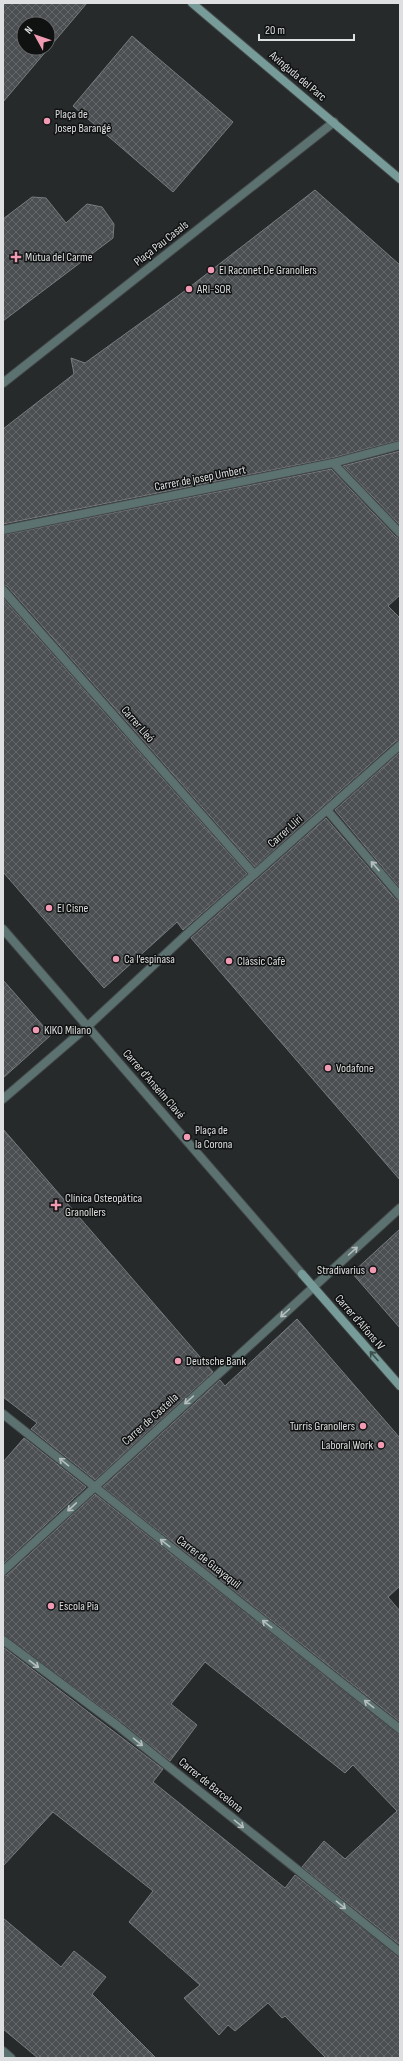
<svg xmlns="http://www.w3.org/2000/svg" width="403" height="2061" viewBox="0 0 403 2061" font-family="'Sofia Sans Condensed',sans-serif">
	<defs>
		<pattern id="building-cross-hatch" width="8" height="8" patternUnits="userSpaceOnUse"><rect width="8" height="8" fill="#4c4f52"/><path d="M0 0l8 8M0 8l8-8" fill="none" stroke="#65686b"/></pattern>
	</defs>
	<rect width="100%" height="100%" fill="#262a2b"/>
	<g fill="url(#building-cross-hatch)" stroke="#797c7f" fill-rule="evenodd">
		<path d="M3,3H87L3,102ZM24,24H48V48H24Z"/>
		<path d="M132,36L233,122L173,192L73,106Z"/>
		<path d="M315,190L400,265V440L332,458L3,524V429L74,374L71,358L85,363L182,293Z"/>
		<path d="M32,197L46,198L66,223L87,204L102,207L114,224L113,238L3,321V219Z"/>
		<path d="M400,451V525L343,466Z"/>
		<path d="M331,469L396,537L400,538V595L388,606L400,618V740L396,741L255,867L7,586L3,585V535Z"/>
		<path d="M3,598L247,874L183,930L177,922L104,988L3,872Z"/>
		<path d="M400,752V888L335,810Z"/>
		<path d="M326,818L396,900L400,901V1180L191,938Z"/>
		<path d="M3,980L51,1035L3,1078Z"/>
		<path d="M3,1129L213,1372L95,1480L31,1429L37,1423L3,1397Z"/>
		<path d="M400,1229V1328L352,1273Z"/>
		<path d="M297,1319L400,1438V1586L388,1597L400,1611V1722L103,1487L220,1380L225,1386Z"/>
		<path d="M24,1438L86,1487L3,1564V1462Z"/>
		<path d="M95,1494L400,1734V1945L302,1867L324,1841L345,1859L397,1811L353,1765L345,1773L205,1662L171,1704L197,1725L170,1761L121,1722L3,1635V1576L7,1575Z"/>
		<path d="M3,1647L163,1769L153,1782L285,1888L295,1875L400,1957V2058H326L285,2016L282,2018L268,2003L235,2031L228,2025L219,2035L184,1998L200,1985L129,1922L153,1891L53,1812L3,1866Z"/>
		<path d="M3,1918L61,1967L74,1951L106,1977L92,1994L156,2058H38L3,2029Z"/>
	</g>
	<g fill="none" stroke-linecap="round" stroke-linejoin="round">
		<defs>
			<g id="street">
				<path d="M3,383L334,122"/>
				<path d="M333,463L400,533"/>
				<path d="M3,530L333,463L400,445"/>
				<path d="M3,590L254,874"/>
				<path d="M327,810L400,896"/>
				<path d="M3,929L302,1274"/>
				<path d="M3,1099L88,1026L187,934L400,745"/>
				<path d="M3,1414L400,1729"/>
				<path d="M3,1571L400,1208"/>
				<path d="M3,1640L118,1726L400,1952"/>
				<path d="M3,2051L11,2058"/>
			</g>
			<g id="secondary">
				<path d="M192,3L400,179"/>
				<path d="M302,1274L400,1386"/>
			</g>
		</defs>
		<use href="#street" stroke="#434748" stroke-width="10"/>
		<use href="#secondary" stroke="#434748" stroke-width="10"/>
		<use href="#street" stroke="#5c7270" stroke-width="8"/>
		<use href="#secondary" stroke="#779b98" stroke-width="8"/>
	</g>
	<defs><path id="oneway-shaft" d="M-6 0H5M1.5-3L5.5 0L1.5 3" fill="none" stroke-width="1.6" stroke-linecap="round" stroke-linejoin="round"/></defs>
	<g stroke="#b6bebe">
		<use href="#oneway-shaft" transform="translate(375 866) rotate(-131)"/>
		<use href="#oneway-shaft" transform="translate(353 1251) rotate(-42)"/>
		<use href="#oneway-shaft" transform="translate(285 1313) rotate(138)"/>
		<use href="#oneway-shaft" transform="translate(189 1400) rotate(138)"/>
		<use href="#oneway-shaft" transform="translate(64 1462) rotate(-141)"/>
		<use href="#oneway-shaft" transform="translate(72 1507) rotate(137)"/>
		<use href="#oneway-shaft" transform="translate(165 1543) rotate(-142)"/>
		<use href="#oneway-shaft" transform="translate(267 1624) rotate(-142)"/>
		<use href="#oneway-shaft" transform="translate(34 1664) rotate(37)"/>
		<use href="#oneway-shaft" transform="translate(369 1704) rotate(-142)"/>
		<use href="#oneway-shaft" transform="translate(138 1742) rotate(39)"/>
		<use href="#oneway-shaft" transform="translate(239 1824) rotate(39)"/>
		<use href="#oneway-shaft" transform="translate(341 1905) rotate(39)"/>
	</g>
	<use stroke="#3e504e" href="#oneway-shaft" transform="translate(374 1356) rotate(-131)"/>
	<g fill="#f19ab3" stroke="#101212" stroke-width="1.5">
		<circle cx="47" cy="121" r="4"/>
		<path d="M14 251h4v4h4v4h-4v4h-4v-4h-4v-4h4z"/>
		<circle cx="211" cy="270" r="4"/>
		<circle cx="189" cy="289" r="4"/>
		<circle cx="49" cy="908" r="4"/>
		<circle cx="116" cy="959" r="4"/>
		<circle cx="229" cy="961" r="4"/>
		<circle cx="36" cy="1030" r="4"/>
		<circle cx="328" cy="1068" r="4"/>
		<circle cx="187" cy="1137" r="4"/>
		<path d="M54 1199h4v4h4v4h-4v4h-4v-4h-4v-4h4z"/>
		<circle cx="373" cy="1270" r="4"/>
		<circle cx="178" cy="1361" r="4"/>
		<circle cx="363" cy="1426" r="4"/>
		<circle cx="381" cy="1445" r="4"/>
		<circle cx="51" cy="1606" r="4"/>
	</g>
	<g text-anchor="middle" stroke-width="3" stroke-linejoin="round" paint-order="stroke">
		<g font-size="12" fill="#dddfe0" stroke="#101212">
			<text transform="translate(298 76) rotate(40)" y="4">Avinguda del Parc</text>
			<text transform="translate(161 243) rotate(-38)" y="4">Plaça Pau Casals</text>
			<text transform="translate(200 478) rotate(-11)" y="4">Carrer de josep Umbert</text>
			<text transform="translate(138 724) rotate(49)" y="4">Carrer Lleó</text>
			<text transform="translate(285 831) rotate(-42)" y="4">Carrer Lliri</text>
			<text transform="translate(154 1084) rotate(49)" y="4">Carrer d'Anselm Clavé</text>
			<text transform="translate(360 1322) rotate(49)" y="4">Carrer d'Alfons IV</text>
			<text transform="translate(150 1419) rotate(-42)" y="4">Carrer de Castella</text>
			<text transform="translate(209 1562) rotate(38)" y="4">Carrer de Guayaquil</text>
			<text transform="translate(211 1785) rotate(39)" y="4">Carrer de Barcelona</text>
		</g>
		<g font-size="12" fill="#dddfe0" stroke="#101212" text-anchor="start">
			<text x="55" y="118">Plaça de<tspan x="55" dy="14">Josep Barangé</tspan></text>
			<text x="25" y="261">Mútua del Carme</text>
			<text x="219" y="274">El Raconet De Granollers</text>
			<text x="197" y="293">ARI-SOR</text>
			<text x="57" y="912">El Cisne</text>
			<text x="124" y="963">Ca l’espinasa</text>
			<text x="237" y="965">Clàssic Cafè</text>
			<text x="44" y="1034">KIKO Milano</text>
			<text x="336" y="1072">Vodafone</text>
			<text x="195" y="1134">Plaça de<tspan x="195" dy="14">la Corona</tspan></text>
			<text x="65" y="1202">Clínica Osteopàtica<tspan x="65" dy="14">Granollers</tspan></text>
			<text x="365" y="1274" text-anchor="end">Stradivarius</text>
			<text x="186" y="1365">Deutsche Bank</text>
			<text x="355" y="1430" text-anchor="end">Turris Granollers</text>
			<text x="373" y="1449" text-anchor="end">Laboral Work</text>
			<text x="59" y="1610">Escola Pia</text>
		</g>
	</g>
	<rect width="403" height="2061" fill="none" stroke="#dddfe0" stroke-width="8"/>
	<g transform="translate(36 36) rotate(310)"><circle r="19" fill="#101212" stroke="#626464"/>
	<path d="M0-3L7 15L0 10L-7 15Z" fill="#f19ab3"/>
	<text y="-6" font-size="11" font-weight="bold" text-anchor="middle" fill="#dddfe0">N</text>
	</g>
	<path d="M259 34v6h95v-6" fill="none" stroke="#dddfe0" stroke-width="2"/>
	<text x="265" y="34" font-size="12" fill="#dddfe0" stroke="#101212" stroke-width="3" paint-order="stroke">20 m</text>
</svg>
